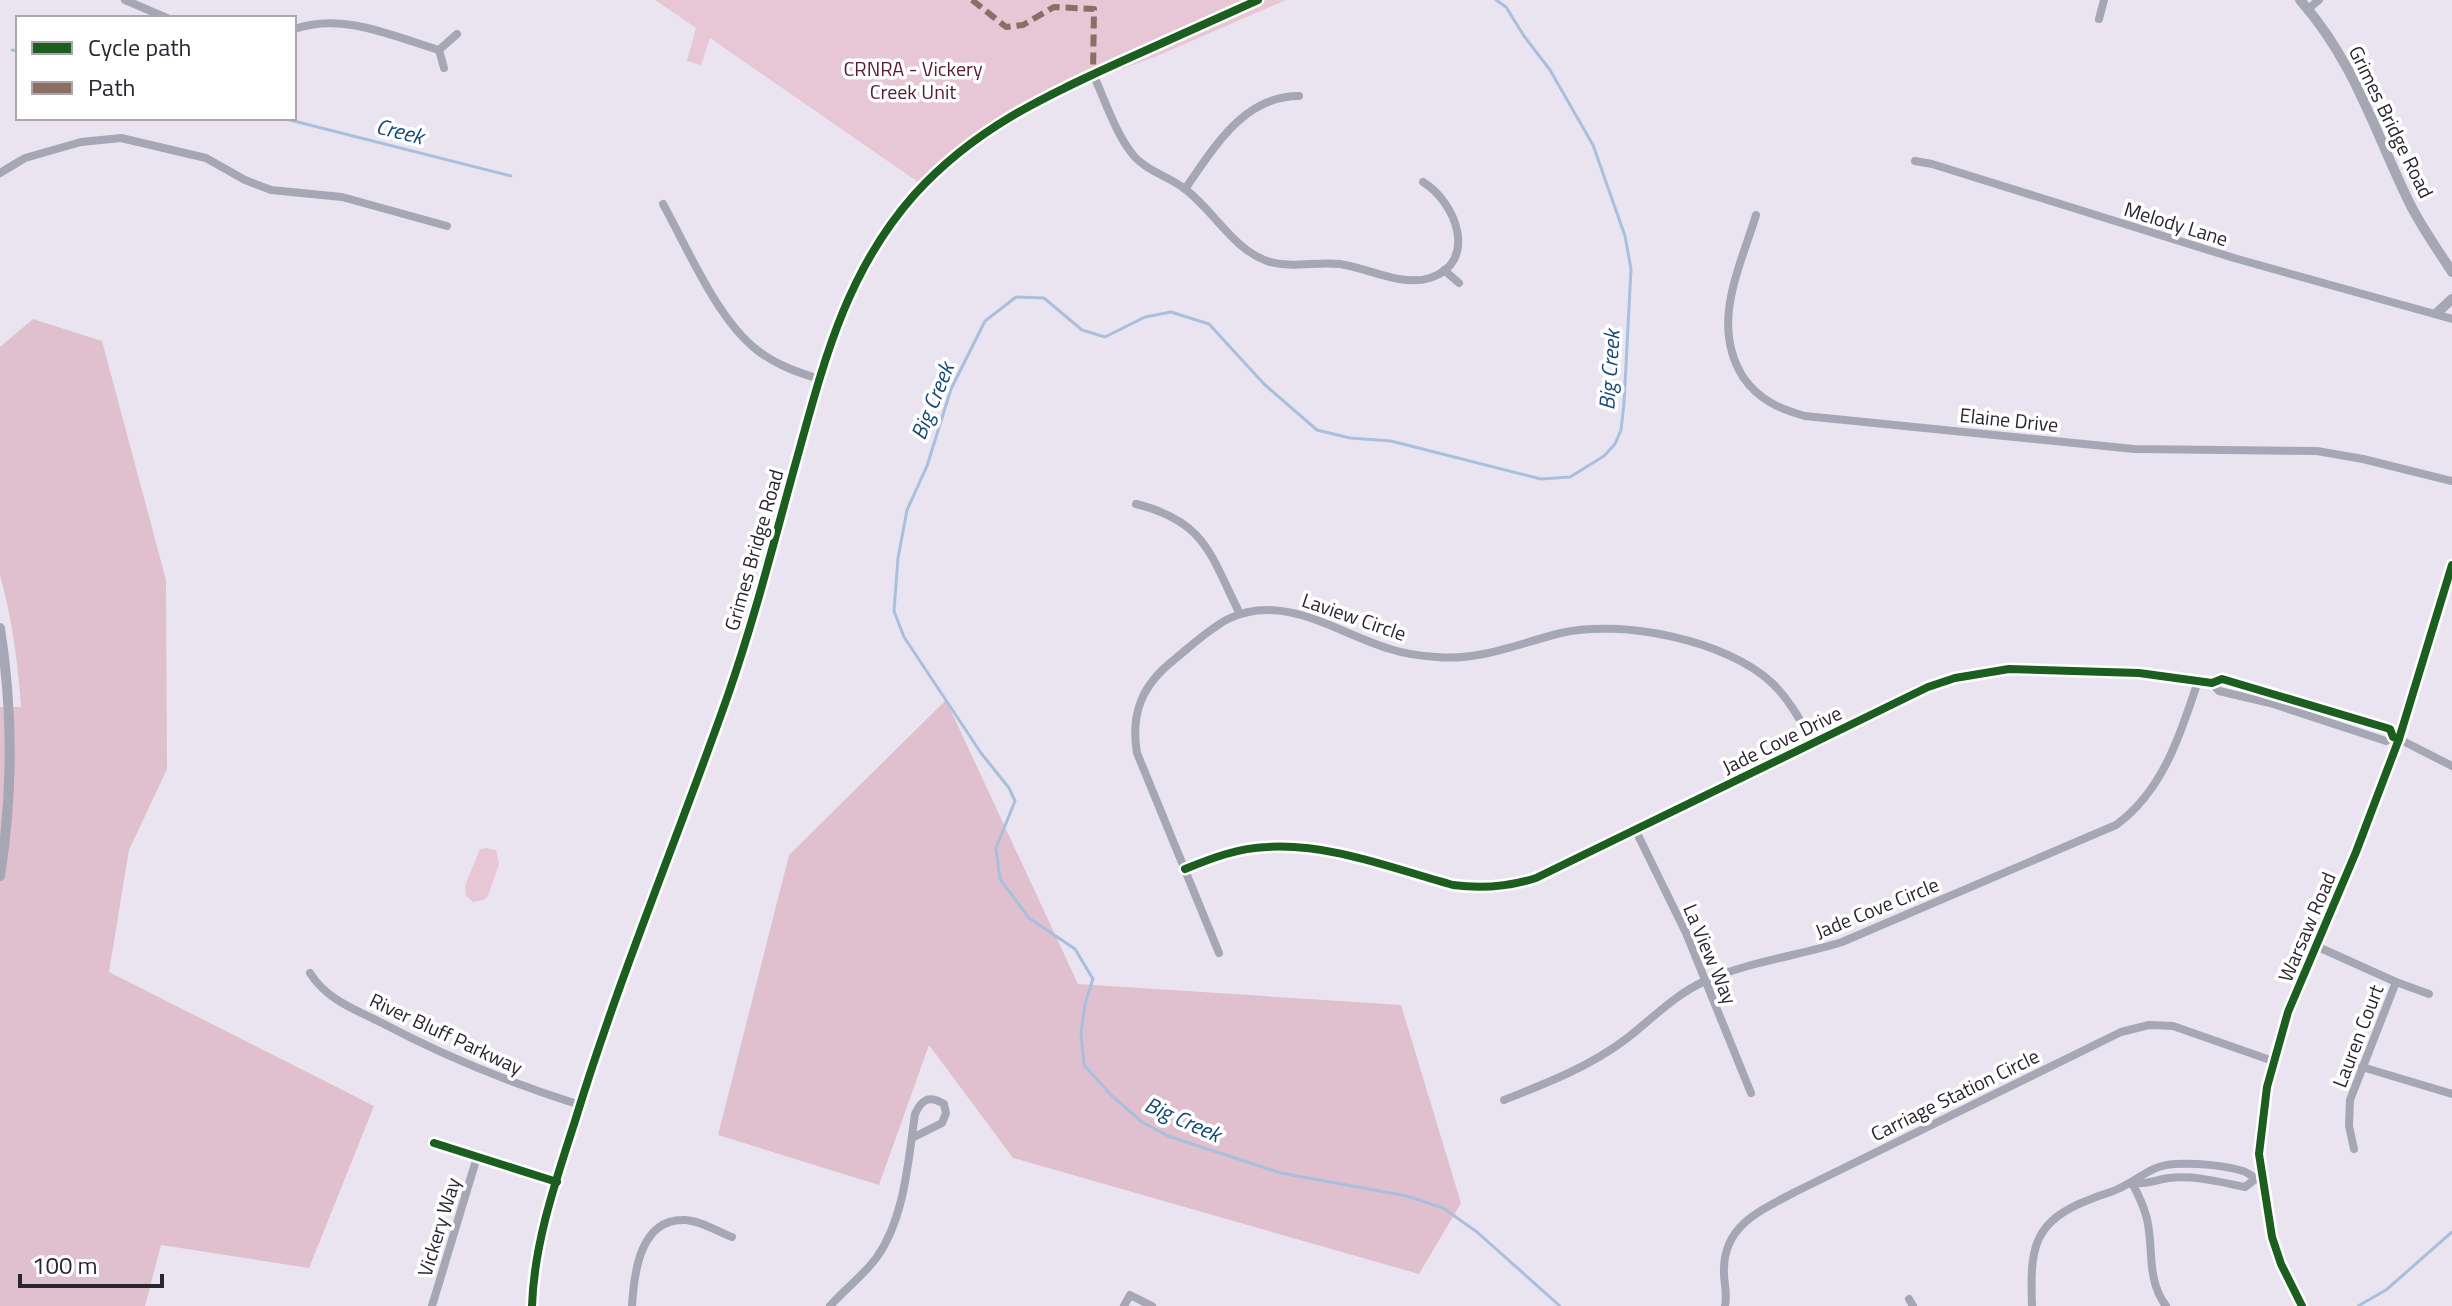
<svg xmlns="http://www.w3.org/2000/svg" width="2452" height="1306" viewBox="0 0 2452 1306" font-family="'Titillium Web',sans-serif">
	<rect width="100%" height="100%" fill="#eae4f1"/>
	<g fill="#e7c7d5">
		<path d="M655,0H1286L1155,57L1076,85L995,120L918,182L710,38L701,65L687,61L696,28Z"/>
		<path d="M486,848L496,850L499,864L488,896L484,900L473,902L466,896L465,885L478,854L480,849Z"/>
	</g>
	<g fill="#e0c0ce">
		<path d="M33,319L102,341L166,580L167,769L129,850L109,972L374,1106L309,1268L161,1245L145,1306H0V707H21C18,663 12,618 0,575V347Z"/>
		<path d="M946,700L1078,984L1401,1005L1461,1203L1419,1274L1013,1158L929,1045L879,1185L718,1135L789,855Z"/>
	</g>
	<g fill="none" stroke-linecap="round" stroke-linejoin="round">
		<g stroke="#a8c0dd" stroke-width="3">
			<path d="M1496,0L1506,7L1524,36L1550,70L1593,145L1625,236L1631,269L1624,403L1621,430L1615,444L1604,456L1570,477L1541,479L1391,441L1350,438L1317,430L1264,384L1209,324L1171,312L1145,317L1105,337L1082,330L1044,298L1016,297L985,321L951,389L927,466L907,510L898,558L894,611L904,637L981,753L1009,788L1015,801L996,848L1000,879L1029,918L1075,949L1093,979L1085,1004L1081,1033L1084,1065L1111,1095L1142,1122L1168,1136L1281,1173L1407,1196L1443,1208L1477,1232L1560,1306"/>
			<path d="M12,50L18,51"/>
			<path d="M282,118L511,176"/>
			<path d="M2358,1306L2386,1290L2452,1232"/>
		</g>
		<g stroke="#a5a7b4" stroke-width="8">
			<path d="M125,0L167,18"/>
			<path d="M2308,9L2319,0"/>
			<path d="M2099,19L2104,0"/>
			<path d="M294,29C343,12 392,36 439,50"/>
			<path d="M444,68L439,50L457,34"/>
			<path d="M1093,74C1105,100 1114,129 1130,151C1144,171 1167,175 1185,189C1213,210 1233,249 1267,261C1291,269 1316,261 1340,264C1368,268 1401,287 1430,278C1479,262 1456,202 1423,182"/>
			<path d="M1915,161L1932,164L2234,258L2452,319"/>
			<path d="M0,173L25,158L81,142L121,138L206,158L245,180L271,190L342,197L447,226"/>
			<path d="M1185,189C1214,148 1243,96 1299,96"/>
			<path d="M663,204C688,249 717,319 757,350C776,365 797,372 819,379"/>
			<path d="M1756,215C1740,268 1710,324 1743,377C1758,399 1779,409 1805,416L2134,449L2317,451L2363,459L2452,481"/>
			<path d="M1444,270L1459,283"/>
			<path d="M1136,504C1207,522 1210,555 1240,614"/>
			<path d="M2212,683L2219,691L2270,703L2386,741L2393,737L2399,739L2452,766"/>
			<path d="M1635,829L1686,933L1751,1093"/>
			<path d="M1185,869C1212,858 1238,848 1267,847C1330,843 1394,869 1453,885C1483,889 1508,887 1536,878L1928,687L1955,678L2009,669L2139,673L2212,683L2222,679L2390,729L2393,737"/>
			<path d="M2316,946L2396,982L2429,994"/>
			<path d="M1219,953L1137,753C1130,712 1143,684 1175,659C1192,645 1209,629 1228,619C1284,592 1337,633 1390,649C1405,654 1421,656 1437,657C1481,661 1520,643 1561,633C1621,619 1727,640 1772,683C1790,700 1801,722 1813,743"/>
			<path d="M310,973C326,999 354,1009 380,1022C444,1056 510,1083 580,1105"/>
			<path d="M2362,1067L2452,1094"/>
			<path d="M1504,1100C1547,1083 1589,1067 1626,1039C1652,1019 1674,995 1705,981C1748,962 1797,956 1842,942L2116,825C2163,791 2181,733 2198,681"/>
			<path d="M434,1143L557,1182"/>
			<path d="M2354,1149L2349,1126L2350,1100L2396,982"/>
			<path d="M2132,1183C2138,1194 2144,1206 2147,1219C2154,1249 2146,1279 2166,1306"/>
			<path d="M2132,1183C2148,1185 2154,1180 2169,1178C2194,1175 2220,1182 2245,1187L2254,1180"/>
			<path d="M1909,1299L1913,1306"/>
			<path d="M432,1306L477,1157"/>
			<path d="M632,1306C634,1273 640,1218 685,1220C701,1221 717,1231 732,1237"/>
			<path d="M830,1306C845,1289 864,1275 877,1257C905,1217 908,1161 915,1114C922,1099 929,1095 944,1104L946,1113L942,1123L912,1138"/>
			<path d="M1124,1306L1130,1295L1152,1306"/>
			<path d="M1725,1306C1728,1293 1723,1281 1724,1268C1725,1224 1762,1210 1795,1192L2121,1032L2149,1025L2173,1026L2273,1061"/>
			<path d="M2032,1306C2030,1249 2032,1221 2091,1199C2100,1195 2110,1193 2120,1188C2140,1179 2151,1165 2175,1164C2195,1163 2223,1165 2243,1171C2250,1173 2255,1180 2264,1182"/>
		</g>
		<g stroke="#a5a7b4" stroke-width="10">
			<path d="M2300,0C2355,62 2375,133 2410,204C2422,228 2438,250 2452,272"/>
			<path d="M2438,312L2452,299"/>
			<path d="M0,628C13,711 13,793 0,876"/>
			<path d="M532,1306C534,1243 556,1180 575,1121C619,977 678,837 728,695C756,615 776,533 799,451C825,357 848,269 915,194C974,129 1043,97 1120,62C1166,41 1212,21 1258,0"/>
			<path d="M2302,1306L2281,1264L2272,1237L2259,1154L2267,1087L2288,1012L2356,852L2399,739L2452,565"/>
		</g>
		<path stroke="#8d6e63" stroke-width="6" stroke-dasharray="12 6" stroke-linecap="butt" d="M972,0L1006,27L1023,25L1054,7L1094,9L1093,74"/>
		<defs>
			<g id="cycleway">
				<path d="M1185,869C1212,858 1238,848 1267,847C1330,843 1394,869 1453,885C1483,889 1508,887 1536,878L1928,687L1955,678L2009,669L2139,673L2212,683L2222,679L2390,729L2393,737L2399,739"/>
				<path d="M434,1143L557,1182"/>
				<path d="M532,1306C534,1243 556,1180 575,1121C619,977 678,837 728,695C756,615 776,533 799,451C825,357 848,269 915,194C974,129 1043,97 1120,62C1166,41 1212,21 1258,0"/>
				<path d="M2302,1306L2281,1264L2272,1237L2259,1154L2267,1087L2288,1012L2356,852L2399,739L2452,565"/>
			</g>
		</defs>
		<use href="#cycleway" stroke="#fff" stroke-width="13"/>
		<use href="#cycleway" stroke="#1b5e20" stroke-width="8"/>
	</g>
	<g text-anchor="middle" stroke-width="7" stroke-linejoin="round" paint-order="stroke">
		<g font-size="20" fill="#581a32" stroke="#fff">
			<text x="913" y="76">CRNRA - Vickery<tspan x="913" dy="23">Creek Unit</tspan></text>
		</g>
		<g font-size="20" fill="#2a2630" stroke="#fff">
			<text transform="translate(2391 122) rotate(64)" y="7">Grimes Bridge Road</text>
			<text transform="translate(2176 224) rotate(17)" y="7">Melody Lane</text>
			<text transform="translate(2009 420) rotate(6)" y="7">Elaine Drive</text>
			<text transform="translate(754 550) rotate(-74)" y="7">Grimes Bridge Road</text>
			<text transform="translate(1354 617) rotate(19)" y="7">Laview Circle</text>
			<text transform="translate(1782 740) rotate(-26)" y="7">Jade Cove Drive</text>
			<text transform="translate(1877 908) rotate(-22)" y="7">Jade Cove Circle</text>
			<text transform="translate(2307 927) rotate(-67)" y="7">Warsaw Road</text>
			<text transform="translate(1710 954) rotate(67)" y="7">La View Way</text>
			<text transform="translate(446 1034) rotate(25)" y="7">River Bluff Parkway</text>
			<text transform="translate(2358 1036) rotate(-69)" y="7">Lauren Court</text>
			<text transform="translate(1955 1095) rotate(-26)" y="7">Carriage Station Circle</text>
			<text transform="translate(439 1227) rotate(-73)" y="7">Vickery Way</text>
		</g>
		<g font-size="22" font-style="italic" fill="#134a78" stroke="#fff">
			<text transform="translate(400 131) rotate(14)" y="8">Creek</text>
			<text transform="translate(1609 370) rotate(-86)" y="8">Big Creek</text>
			<text transform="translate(932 401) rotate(-68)" y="8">Big Creek</text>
			<text transform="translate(1183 1119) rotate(24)" y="8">Big Creek</text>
		</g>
	</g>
	<rect x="16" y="16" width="280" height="104" fill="#ffffff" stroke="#aaa8ac" stroke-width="2"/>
	<rect x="32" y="42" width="40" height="12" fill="#1b5e20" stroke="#aaa8ac" stroke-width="2"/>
	<text x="88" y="56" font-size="24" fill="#2a2630">Cycle path</text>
	<rect x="32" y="82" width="40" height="12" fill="#8d6e63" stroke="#aaa8ac" stroke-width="2"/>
	<text x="88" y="96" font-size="24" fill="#2a2630">Path</text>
	<path d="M20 1274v12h142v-12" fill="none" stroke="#2a2630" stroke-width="4"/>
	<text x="32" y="1274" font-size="24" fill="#2a2630" stroke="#ffffff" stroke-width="6" paint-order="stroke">100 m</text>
</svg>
